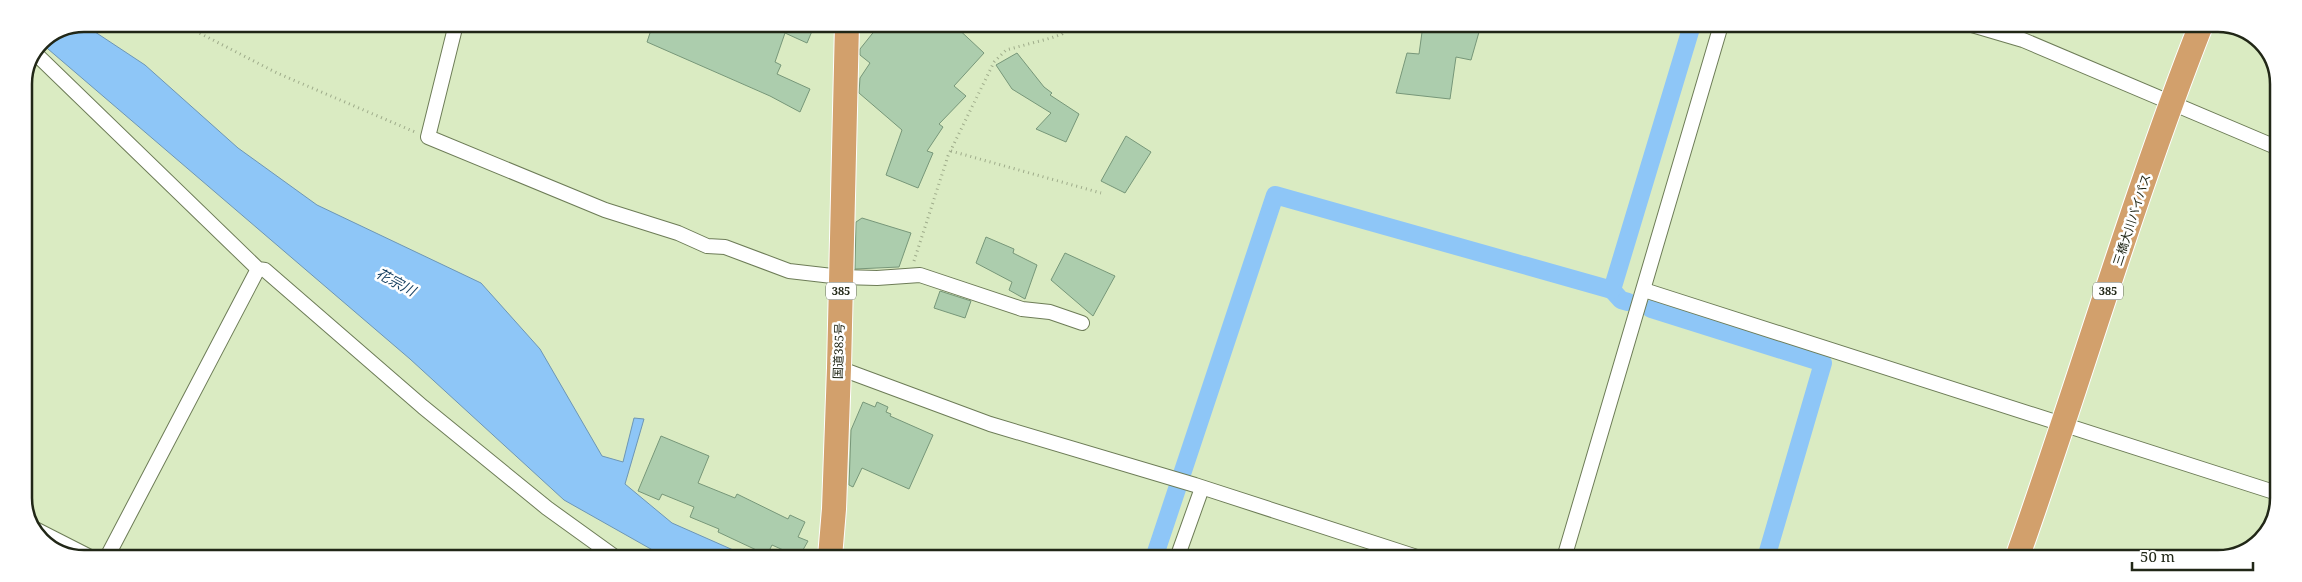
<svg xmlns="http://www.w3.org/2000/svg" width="2302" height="582" viewBox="0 0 2302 582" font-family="'Noto Serif','Noto Sans JP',serif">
	<rect width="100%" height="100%" fill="#daebc2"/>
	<path fill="#8ec6f7" stroke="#6d96b4" d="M83,24L145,65L238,148L317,205L481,283L540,349L602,456L623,462L634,418L644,419L625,484L672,523L749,557H665L564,500L410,359L41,43Z"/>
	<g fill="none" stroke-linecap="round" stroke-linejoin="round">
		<g stroke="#8ec6f7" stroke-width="18">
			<path d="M1612,290L1621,300L1628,302"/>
			<path d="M1651,309L1823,363L1766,558"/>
			<path d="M1154,558L1275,195L1612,290L1692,25"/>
		</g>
	</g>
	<g fill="#accdad" stroke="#779779">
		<path d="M653,24H815L807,43L785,33L775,62L781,65L777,74L810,89L800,112L770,96L647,42Z"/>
		<path d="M880,24H953L984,53L954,86L966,96L939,124L943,127L927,151L933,153L918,188L886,175L902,130L859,93L860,78L870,63L860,55V49Z"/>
		<path d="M1423,25H1481L1471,60L1456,57L1450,99L1396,93L1407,53L1419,54Z"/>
		<path d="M1017,53L1044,87L1052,93L1050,95L1079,114L1066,142L1036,129L1051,113L1012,89L996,65Z"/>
		<path d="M1126,136L1151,152L1125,193L1101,181Z"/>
		<path d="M862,218L911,233L899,267L855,269L856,222Z"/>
		<path d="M986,237L1014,249L1013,253L1037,265L1025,299L1009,290L1012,282L976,263Z"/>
		<path d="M1065,253L1115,276L1093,316L1051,280Z"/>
		<path d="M940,291L971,301L965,318L934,308Z"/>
		<path d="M863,402L875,407L877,402L888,407L886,412L891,414L890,416L933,435L909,489L862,468L853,487L849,485L851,430Z"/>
		<path d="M661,436L709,456L698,483L735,498L737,494L788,519L790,515L805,522L798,537L808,541L799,557L772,545L767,555L718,532L719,529L690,517L694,507L662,494L659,500L638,491Z"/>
	</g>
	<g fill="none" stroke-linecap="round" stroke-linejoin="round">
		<defs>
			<g id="minor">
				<path d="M456,24L428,137L605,210L678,233L707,246L725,247L789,271L841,277L877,278L920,275L1022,309L1050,312L1082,323"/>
				<path d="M1972,25L2023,40L2278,148"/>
				<path d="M36,54L258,269L265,270L423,407L547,508L615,557"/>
				<path d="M1644,290L2277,493"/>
				<path d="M839,368L990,424L1195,485L1420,558"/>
				<path d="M35,529L90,557"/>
				<path d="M107,557L258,269"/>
				<path d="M1177,558L1202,488"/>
				<path d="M1564,558L1721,25"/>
			</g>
			<g id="trunk">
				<path d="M830,557L834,509L839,368L847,24"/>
				<path d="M2017,558C2080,381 2132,200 2201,25"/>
			</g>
		</defs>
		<use href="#minor" stroke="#6d7c57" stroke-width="16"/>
		<use href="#trunk" stroke="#fff" stroke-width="26"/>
		<g stroke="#9eab8a" stroke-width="3" stroke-dasharray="1 4" stroke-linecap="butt">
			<path d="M182,24L277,73L415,132"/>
			<path d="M951,151L1101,193"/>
			<path d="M914,261L948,156L994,62L1006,50L1051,38L1062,34L1069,24"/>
		</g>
		<use href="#minor" stroke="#fff" stroke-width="14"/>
		<use href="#trunk" stroke="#d2a06c" stroke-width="24"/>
	</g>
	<g text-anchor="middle" stroke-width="5" stroke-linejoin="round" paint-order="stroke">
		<g fill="#fff" stroke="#64685d" stroke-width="1">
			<rect x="826" y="282.5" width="30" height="17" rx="4"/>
			<rect x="2093" y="282.5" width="30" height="17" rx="4"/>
		</g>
		<g font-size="11" font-weight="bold" fill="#212717">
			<text x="841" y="295">385</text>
			<text x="2108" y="295">385</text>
		</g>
		<g font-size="12" fill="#212717" stroke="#fff">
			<text transform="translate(2132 220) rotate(-72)" y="4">三橋大川バイパス</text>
			<text transform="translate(839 351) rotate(-88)" y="4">国道385号</text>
		</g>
		<g font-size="14" font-style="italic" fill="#194263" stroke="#fff">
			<text transform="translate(396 282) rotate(28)" y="5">花宗川</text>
		</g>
	</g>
	<path d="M0 0H2302V582H0ZM84 32H2218A52 52 0 0 1 2270 84V498A52 52 0 0 1 2218 550H84A52 52 0 0 1 32 498V84A52 52 0 0 1 84 32Z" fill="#fff" fill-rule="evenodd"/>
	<path fill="none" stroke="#212717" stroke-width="2.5" d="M84 32H2218A52 52 0 0 1 2270 84V498A52 52 0 0 1 2218 550H84A52 52 0 0 1 32 498V84A52 52 0 0 1 84 32Z"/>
	<path d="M2132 562v8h121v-8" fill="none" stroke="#212717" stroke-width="2.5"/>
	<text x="2140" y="562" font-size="15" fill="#212717" stroke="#ffffff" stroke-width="4" paint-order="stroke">50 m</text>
</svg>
